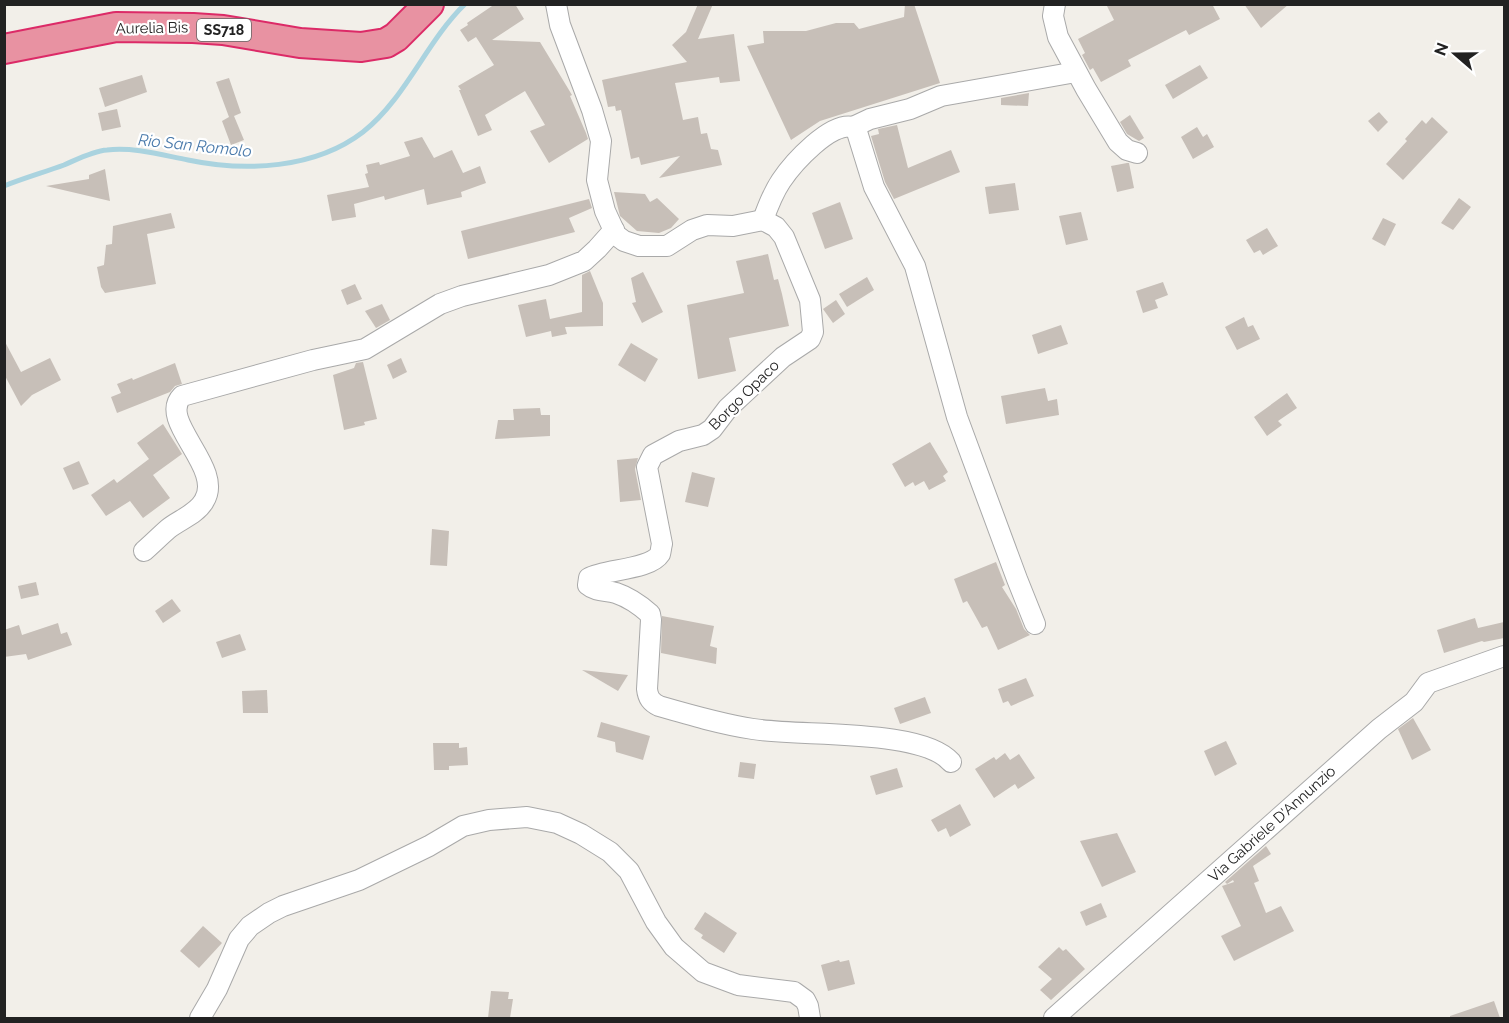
<svg xmlns="http://www.w3.org/2000/svg" width="1509" height="1023" viewBox="0 0 1509 1023" font-family="Raleway,sans-serif">
	<rect width="100%" height="100%" fill="#f2efe9"/>
	<g fill="none" stroke-linecap="round" stroke-linejoin="round">
		<path stroke="#aad3df" stroke-width="5" d="M4,186C24,178 45,172 64,165C78,159 93,151 107,150C134,147 162,155 188,160C245,172 315,169 363,132C406,98 426,42 465,4"/>
	</g>
	<g fill="#c7bfb8">
		<path d="M495,4H515L524,19L492,40L540,42L572,95L570,96L586,133L588,139L549,163L530,131L545,125L525,91L485,115L492,130L478,136L459,90H461L458,86L494,65L476,37L468,42L460,30L468,25L467,23Z"/>
		<path d="M698,4H713L698,39L734,34L740,81L720,83L719,77L675,83L683,120L698,117L701,134L707,133L711,149L718,150L722,165L659,178L680,156L641,165L639,157L631,159L621,110L616,111L615,106L608,107L602,80L687,62L672,45L686,32Z"/>
		<path d="M905,4H914L940,83L820,121L791,140L747,46L764,43L763,31H806L836,23H854L859,29L904,17Z"/>
		<path d="M1106,4H1212L1220,19L1189,35L1186,30L1128,60L1131,66L1101,82L1093,68L1090,70L1082,55L1085,53L1078,39L1114,20Z"/>
		<path d="M1244,4H1289L1261,28Z"/>
		<path d="M1200,65L1208,78L1173,99L1165,85Z"/>
		<path d="M142,75L147,92L105,107L99,88Z"/>
		<path d="M229,78L241,113L234,116L244,140L231,145L222,121L229,117L216,82Z"/>
		<path d="M1029,93L1028,106L1001,105V98Z"/>
		<path d="M117,109L121,127L102,131L98,113Z"/>
		<path d="M1379,112L1388,122L1378,132L1368,121Z"/>
		<path d="M1130,115L1144,138L1139,141L1127,134L1120,122Z"/>
		<path d="M1432,117L1448,132L1403,180L1386,164L1407,141L1405,139L1422,120L1426,124Z"/>
		<path d="M897,125L908,168L951,150L960,172L894,199L885,182L871,136L879,134L878,129Z"/>
		<path d="M1197,127L1203,137L1207,134L1214,147L1193,159L1181,137Z"/>
		<path d="M422,137L434,158L452,150L463,173L480,166L486,183L461,192L462,197L427,205L424,189L385,200L384,196L354,204L356,217L332,221L327,195L369,187L365,174L368,173L366,165L379,162L380,165L410,156L404,142Z"/>
		<path d="M1127,163H1129L1134,188L1117,192L1111,166Z"/>
		<path d="M105,169L110,201L46,186L89,179V175Z"/>
		<path d="M1015,183L1019,210L989,214L985,187Z"/>
		<path d="M614,192L645,194L650,202L657,198L679,219L671,228L659,233L637,231L620,216Z"/>
		<path d="M1459,198L1471,207L1453,230L1441,223Z"/>
		<path d="M589,199L592,208L569,218L575,232L468,259L461,231Z"/>
		<path d="M840,202L853,239L825,249L812,213Z"/>
		<path d="M1081,212L1088,240L1066,245L1059,216Z"/>
		<path d="M171,213L175,228L147,234L156,284L105,293L101,287L97,267L104,265L106,245L112,244L113,226Z"/>
		<path d="M1383,218L1396,224L1385,246L1372,239Z"/>
		<path d="M1267,228L1278,246L1263,255L1260,250L1254,253L1246,240Z"/>
		<path d="M768,254L774,280L778,279L782,294L789,326L729,338L736,371L698,379L687,305L744,293L736,261Z"/>
		<path d="M590,271L603,303V326L565,327L567,334L552,337L551,331L526,337L518,305L546,299L550,319L582,312V275Z"/>
		<path d="M643,272L663,312L642,323L632,303L636,302L631,278Z"/>
		<path d="M867,277L874,290L847,307L839,294Z"/>
		<path d="M1163,282L1168,295L1155,300L1158,308L1143,313L1136,291Z"/>
		<path d="M355,284L362,299L347,305L341,290Z"/>
		<path d="M836,300L845,314L833,323L823,309Z"/>
		<path d="M382,304L390,320L376,328L365,311Z"/>
		<path d="M1244,317L1248,327L1253,325L1260,339L1237,350L1225,327Z"/>
		<path d="M1061,325L1068,344L1038,354L1032,335Z"/>
		<path d="M4,340L21,372L50,358L61,380L32,395L21,406L4,374Z"/>
		<path d="M631,343L658,359L645,382L618,365Z"/>
		<path d="M401,358L407,372L393,379L387,365Z"/>
		<path d="M363,362L377,419L364,422L365,425L344,430L333,375L354,368L356,363Z"/>
		<path d="M175,363L182,384L175,386L170,392L117,413L111,397L121,393L117,384L132,378L133,380Z"/>
		<path d="M1045,388L1048,401L1057,399L1059,415L1006,424L1001,396Z"/>
		<path d="M1287,393L1297,408L1278,421L1282,425L1267,436L1254,417Z"/>
		<path d="M540,408L541,415H550V436L495,439L498,420H514L513,409Z"/>
		<path d="M163,424L182,454L153,475L170,498L143,518L130,501L106,516L91,495L114,479L117,483L149,459L137,443Z"/>
		<path d="M930,442L948,472L943,476L946,481L929,490L924,481L915,486L913,482L905,487L892,464Z"/>
		<path d="M638,458L635,469L641,500L620,502L617,460Z"/>
		<path d="M79,461L89,484L73,490L63,468Z"/>
		<path d="M692,472L715,478L708,507L685,502Z"/>
		<path d="M432,529L449,531L447,566L430,565Z"/>
		<path d="M996,562L1005,585L1002,587L1016,609L1024,629L1030,635L998,650L987,626L982,628L967,601L963,603L954,579Z"/>
		<path d="M36,582L39,595L21,599L18,586Z"/>
		<path d="M172,599L181,611L163,623L155,611Z"/>
		<path d="M662,616L714,626L710,646L717,648L716,664L661,653Z"/>
		<path d="M1475,618L1478,628L1504,622V638L1484,642L1482,641L1444,653L1437,630Z"/>
		<path d="M58,623L61,634L67,632L72,645L28,660L26,654L4,657V630L19,625L22,635Z"/>
		<path d="M240,634L246,650L222,658L216,642Z"/>
		<path d="M582,670L628,675L618,691Z"/>
		<path d="M1026,678L1034,696L1011,706L1008,701L1003,703L998,689Z"/>
		<path d="M267,690L268,713H243L242,691Z"/>
		<path d="M925,697L931,713L900,724L894,708Z"/>
		<path d="M1413,718L1431,750L1412,760L1398,729Z"/>
		<path d="M601,722L650,736L643,760L616,752L615,742L597,737Z"/>
		<path d="M1226,741L1237,764L1215,776L1204,751Z"/>
		<path d="M433,743H459V748L467,747L468,765L449,766V770H434Z"/>
		<path d="M1005,753L1010,760L1019,754L1035,778L1018,789L1015,784L994,798L975,769L994,757L996,760Z"/>
		<path d="M740,762L756,764L754,779L738,777Z"/>
		<path d="M897,768L903,787L876,795L870,776Z"/>
		<path d="M960,804L971,825L950,837L946,828L938,832L931,820Z"/>
		<path d="M1117,833L1136,872L1102,887L1080,841Z"/>
		<path d="M1266,846L1271,854L1253,866L1259,881L1254,883L1266,913L1281,906L1294,931L1234,961L1221,936L1241,926L1222,886L1234,882L1233,880L1227,884L1225,882Z"/>
		<path d="M1101,903L1107,917L1086,926L1080,912Z"/>
		<path d="M705,912L737,933L724,953L701,938L703,935L694,929Z"/>
		<path d="M203,926L222,943L199,968L180,951Z"/>
		<path d="M1059,947L1063,951L1066,949L1085,969L1051,1000L1040,990L1052,979L1038,967Z"/>
		<path d="M839,960L840,962L849,960L855,984L828,991L821,965Z"/>
		<path d="M491,991L509,992L508,999H513L510,1018H488Z"/>
		<path d="M1494,1001L1500,1018H1450V1016Z"/>
	</g>
	<g fill="none" stroke-linecap="round" stroke-linejoin="round">
		<defs>
			<g id="minor">
				<path d="M556,4L560,25L592,110L601,141L597,180L605,211L616,235L624,241L639,246H667L692,230L707,225L733,226L763,220L776,227L784,237L810,300L813,332L810,339L783,357L728,408L712,429L703,435L679,441L653,455L647,467L662,544C661,547 661,551 660,554C650,570 605,569 589,578L588,585C596,592 607,590 616,593C628,597 641,606 650,614L651,620L647,689C648,698 651,702 659,706C690,715 721,724 753,729C799,737 922,728 951,762"/>
				<path d="M1055,4L1053,16L1058,37L1086,89L1118,142L1127,150L1137,153"/>
				<path d="M853,127L870,119L910,109L941,96L1076,72"/>
				<path d="M763,220C768,206 773,193 781,181C793,163 831,121 853,127L857,132L874,187L915,266L957,417L1017,579L1035,624"/>
				<path d="M144,551C152,544 160,536 168,529C179,520 197,514 204,501C225,468 157,421 182,396L313,360L365,349L440,304L462,296L549,275L584,261L597,249L614,230"/>
				<path d="M200,1018L217,989L239,939L250,926L269,913L283,906L359,880L429,846L463,826L489,820L527,817L557,823L581,834L610,852L629,871L656,922L674,947L703,972L738,985L794,992L805,1000L808,1006L810,1018"/>
				<path d="M1054,1018L1379,729L1414,702L1428,683L1504,656"/>
			</g>
			<path id="highway" d="M4,49L116,27L193,28L223,30L300,43L361,47L386,43L396,37L429,4"/>
		</defs>
		<use href="#minor" stroke="#a9a9a9" stroke-width="22"/>
		<use href="#highway" stroke="#dc2a67" stroke-width="32"/>
		<use href="#minor" stroke="#fff" stroke-width="20"/>
		<use href="#highway" stroke="#e892a2" stroke-width="28"/>
	</g>
	<g text-anchor="middle" stroke-width="4.5" stroke-linejoin="round" paint-order="stroke">
		<rect fill="#fff" stroke="#646464" stroke-width="1.5" x="197" y="19" width="54" height="22" rx="4.5"/>
		<g font-size="14" font-weight="bold" fill="#222">
			<text x="224" y="35">SS718</text>
		</g>
		<g font-size="15" fill="#222" stroke="#fff">
			<text transform="translate(152 28) rotate(-1)" y="5">Aurelia Bis</text>
			<text transform="translate(744 395) rotate(-45)" y="5">Borgo Opaco</text>
			<text transform="translate(1272 824) rotate(-42)" y="5">Via Gabriele D'Annunzio</text>
		</g>
		<g font-size="16" font-style="italic" fill="#4a7aab" stroke="#fff">
			<text transform="translate(195 145) rotate(6)" y="6">Rio San Romolo</text>
		</g>
	</g>
	<rect width="1509" height="1023" fill="none" stroke="#222222" stroke-width="12"/>
	<g transform="translate(1455 54) rotate(290)" stroke="#ffffff" stroke-width="4.5" paint-order="stroke">
	<path d="M0-4.5L10 22L0 15L-10 22Z" fill="#222222"/>
	<text y="-9" font-size="16" font-weight="bold" text-anchor="middle" fill="#222222">N</text>
	</g>
</svg>
